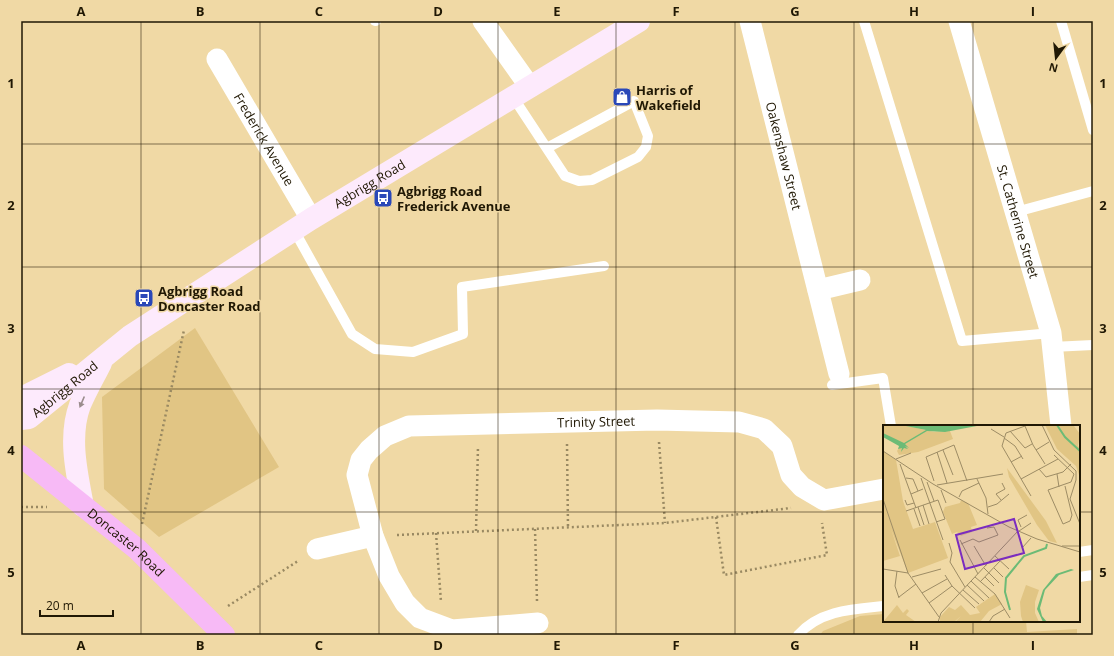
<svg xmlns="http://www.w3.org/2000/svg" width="1114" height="656" viewBox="0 0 1114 656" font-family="'Open Sans',sans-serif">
	<rect width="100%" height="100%" fill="#f0d9a5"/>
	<g fill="#e1c584">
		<path d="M195,328L279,467L159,537L104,489L102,397Z"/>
		<path d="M884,614V621H1026L1027,632L1077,629V635H820L823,631L860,616Z"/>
	</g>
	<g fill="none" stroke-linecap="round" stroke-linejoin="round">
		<g stroke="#998962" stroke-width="2.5" stroke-dasharray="2 3" stroke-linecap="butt">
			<path d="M659,442L665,523"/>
			<path d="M567,444L568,528"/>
			<path d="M21,507H47"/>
			<path d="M716,517L724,575L827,555L822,523"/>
			<path d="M142,524L184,330"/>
			<path d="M535,529L537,601"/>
			<path d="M476,531L478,446"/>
			<path d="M436,533L441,602"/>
			<path d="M397,535L665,523L791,508"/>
			<path d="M228,606L298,561"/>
		</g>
		<g stroke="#fff" stroke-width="10">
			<path d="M375,21H376"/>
			<path d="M864,21L962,341L1051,333"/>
			<path d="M1061,21L1093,130"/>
			<path d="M513,97L565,176L579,181L592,180L638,157L646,147L648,136L634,101L547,148"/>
			<path d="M1016,212L1093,191"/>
			<path d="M294,230L352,334L375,349L413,352L463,334L462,287L604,266"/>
			<path d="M1052,347L1093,345"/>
			<path d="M832,385L883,378L891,426"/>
			<path d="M1079,552L1093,550"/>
			<path d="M1079,577L1093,575"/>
			<path d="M798,635C820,610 854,609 884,606"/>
		</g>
		<g stroke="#fff" stroke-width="21">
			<path d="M483,21L530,87"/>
			<path id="s1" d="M750,21L839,374"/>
			<path id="s2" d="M959,21L1051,333L1061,426"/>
			<path id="s3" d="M217,59L311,219"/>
			<path d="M818,290L860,280"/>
			<path d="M317,549L373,536"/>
			<path id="s4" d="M538,623L452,630L420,618L405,603L389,576L373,536L357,475L361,460L369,450L385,436L409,426L657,420L739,422L764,429L782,446L791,475L802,487L824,500L884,489"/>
		</g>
		<g stroke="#fdeafc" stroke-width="22">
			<path d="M21,398L69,374"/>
			<path id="s5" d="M21,419L29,418L45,405L130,336L311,219L639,21"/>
			<path d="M83,506C77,474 68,437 80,405C86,391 94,377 101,363"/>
		</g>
		<path stroke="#f7baf6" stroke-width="22" id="s6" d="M21,456L137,549L224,635"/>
	</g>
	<defs><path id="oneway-solid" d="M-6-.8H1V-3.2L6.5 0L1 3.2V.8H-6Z"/></defs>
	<use fill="#9a8c8c" href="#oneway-solid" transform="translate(82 402) rotate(113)"/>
	<path fill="none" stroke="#201804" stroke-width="1" stroke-opacity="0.55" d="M141,21V635M260,21V635M379,21V635M498,21V635M616,21V635M735,21V635M854,21V635M973,21V426M21,144H1093M21,267H1093M21,389H1093M21,512H884M1079,512H1093M973,621V635"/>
	<defs>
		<symbol id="shop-square" viewBox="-11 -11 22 22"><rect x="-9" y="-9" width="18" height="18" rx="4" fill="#2a48b8" stroke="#f0d9a5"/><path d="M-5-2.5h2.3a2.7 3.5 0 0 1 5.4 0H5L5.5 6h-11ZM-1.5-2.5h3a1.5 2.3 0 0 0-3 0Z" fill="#fff"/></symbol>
		<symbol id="bus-square" viewBox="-11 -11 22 22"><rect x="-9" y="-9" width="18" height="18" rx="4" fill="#2a48b8" stroke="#f0d9a5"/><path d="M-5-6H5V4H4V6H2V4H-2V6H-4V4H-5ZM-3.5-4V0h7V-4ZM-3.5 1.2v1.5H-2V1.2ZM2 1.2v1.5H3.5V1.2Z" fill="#fff"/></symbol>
	</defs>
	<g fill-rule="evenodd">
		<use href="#shop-square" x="611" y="86" width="22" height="22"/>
		<use href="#bus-square" x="372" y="187" width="22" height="22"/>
		<use href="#bus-square" x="133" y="287" width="22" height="22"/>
	</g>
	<g text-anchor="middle" stroke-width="3" stroke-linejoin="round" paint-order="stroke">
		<g font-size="13" font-weight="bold" fill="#201804" stroke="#f0d9a5" text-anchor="start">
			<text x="636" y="95">Harris of<tspan x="636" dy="15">Wakefield</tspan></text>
			<text x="397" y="196">Agbrigg Road<tspan x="397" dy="15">Frederick Avenue</tspan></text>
			<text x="158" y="296">Agbrigg Road<tspan x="158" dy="15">Doncaster Road</tspan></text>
		</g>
		<g font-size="13" fill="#201804" stroke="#f0d9a5">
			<text dy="5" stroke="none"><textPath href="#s3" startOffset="93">Frederick Avenue</textPath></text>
			<text dy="5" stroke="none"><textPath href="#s1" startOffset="139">Oakenshaw Street</textPath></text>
			<text dy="5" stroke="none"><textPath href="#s5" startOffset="422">Agbrigg Road</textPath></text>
			<text dy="5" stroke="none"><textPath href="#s2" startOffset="209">St. Catherine Street</textPath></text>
			<text dy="5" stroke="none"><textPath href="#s5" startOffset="54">Agbrigg Road</textPath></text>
			<text dy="5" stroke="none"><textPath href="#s4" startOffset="542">Trinity Street</textPath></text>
			<text dy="5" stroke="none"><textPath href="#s6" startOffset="136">Doncaster Road</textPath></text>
		</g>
	</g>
	<g transform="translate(883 425)">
		<rect width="197" height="197" fill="#f0d9a5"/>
		<path d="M0,0H20L51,7L67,6L70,14L35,27L16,30L14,26L19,18L0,8ZM162,0H193L191,1L197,9L195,21L197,23V53L193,41L174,24ZM0,26L13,35L20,76L30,104L52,97L65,133L25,148L8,104L17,131L0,136ZM124,43L163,96L174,118L166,116L154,100L126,52ZM78,75L85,78L94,100L88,102L89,107L78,111L74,107L69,109L60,87L62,82L77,78ZM143,160L156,165L152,177V188L156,197H140L138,191L137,177ZM112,169L119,179L106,186L97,197H72L78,191L71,197H57V192L66,182L72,185L78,180L87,190L97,188L93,182ZM14,180L20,188L24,184L26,186L23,190L33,197H0Z" fill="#e1c584"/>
		<path d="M18,0L59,1L99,0L62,7L44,6L22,19L26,23L22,21L25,24L21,23L18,27L19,23L15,24L16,21L0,12V8L21,18L43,5ZM188,144L191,145L176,150L162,165L157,183L159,191L164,197H160L154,184L160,165L173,149Z" fill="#6cbb76"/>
		<path fill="none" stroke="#6cbb76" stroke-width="2" d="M174,0L182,12L197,26M127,185L122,167L123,153L141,131L163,123L164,119"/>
		<path fill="none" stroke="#9d8c65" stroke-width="1" d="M159,0L171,25L193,46V55L187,74L197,99M108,4L121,12M127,6L142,23L149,19M121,13L132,21L140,34M60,25L70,50M153,25L166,17M0,26L50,59L126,102L154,114L197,127M54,27L64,58M171,30L191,49L188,57L165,65L180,99L187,96L189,90L182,61M13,34L28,28M128,37L139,31M17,39L33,83M156,44L163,52L180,47L188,39M174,49L176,62M23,53L30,54L35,66M38,53L60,115M94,54L103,73L105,89M138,54L175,34M51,56L43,32L71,20L84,56M44,57L51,76M54,60L120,49M58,65L63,78M28,69L40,64M148,71L119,21L123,8L142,1L150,20L162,39M76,72L79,66L96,58M0,74L25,148L56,192M22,75L24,80L31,78M118,75L113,69L122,64L119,58M40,80L46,99M35,82L41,100M105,82L114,79L126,69M31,84L37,101M23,86L55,75L62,94L53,97M138,102L135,95L144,90M136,106L148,98M77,115L95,149M66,118L69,128L67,137L82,162M78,119L90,114L96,117L115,110L111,102L104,103M91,121L103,141M179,121H197M139,123L148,113M112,131L126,144M101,143L116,158M111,143L120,152M0,144L25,148M14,146L12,161L16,173M62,150L69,161L92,183M29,152L58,144M92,152L112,169L127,193M102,152L111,161M88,156L106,173M97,157L117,136M84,160L101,176M80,165L96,179M39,168L64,154M16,172L33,159M46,178L69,161M55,197L58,188L135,106M106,197L110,191L122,184"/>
		<path fill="#7b2cbf" fill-opacity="0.15" stroke="#7b2cbf" stroke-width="2" d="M131,94L141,128L82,144L73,110Z"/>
		<rect width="197" height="197" fill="none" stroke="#201804" stroke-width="2"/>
	</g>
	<rect width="1114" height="656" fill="none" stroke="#f0d9a5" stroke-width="44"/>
	<g transform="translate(1056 58) rotate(195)" stroke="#f0d9a5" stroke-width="3" paint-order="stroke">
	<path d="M0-3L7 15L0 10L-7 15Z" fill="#201804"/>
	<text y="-6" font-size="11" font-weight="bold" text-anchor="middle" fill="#201804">N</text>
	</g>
	<path d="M40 610v6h73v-6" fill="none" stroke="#201804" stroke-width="2"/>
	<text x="46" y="610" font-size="12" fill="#201804" stroke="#f0d9a5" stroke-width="3" paint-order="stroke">20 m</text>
	<rect x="22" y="22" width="1070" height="612" fill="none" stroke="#201804" stroke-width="1.5"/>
	<g font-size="13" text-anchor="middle" font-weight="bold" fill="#201804">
		<text x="81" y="16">A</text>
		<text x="200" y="16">B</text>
		<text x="319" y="16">C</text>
		<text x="438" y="16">D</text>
		<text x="557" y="16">E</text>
		<text x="676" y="16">F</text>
		<text x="795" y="16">G</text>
		<text x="914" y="16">H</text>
		<text x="1033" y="16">I</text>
		<text x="11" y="88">1</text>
		<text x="1103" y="88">1</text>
		<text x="11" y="210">2</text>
		<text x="1103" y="210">2</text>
		<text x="11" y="333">3</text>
		<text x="1103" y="333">3</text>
		<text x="11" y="455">4</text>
		<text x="1103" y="455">4</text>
		<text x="11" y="577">5</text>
		<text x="1103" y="577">5</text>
		<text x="81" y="650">A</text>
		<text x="200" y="650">B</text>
		<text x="319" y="650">C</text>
		<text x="438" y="650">D</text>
		<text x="557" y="650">E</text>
		<text x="676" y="650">F</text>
		<text x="795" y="650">G</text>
		<text x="914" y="650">H</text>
		<text x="1033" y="650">I</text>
	</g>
</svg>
